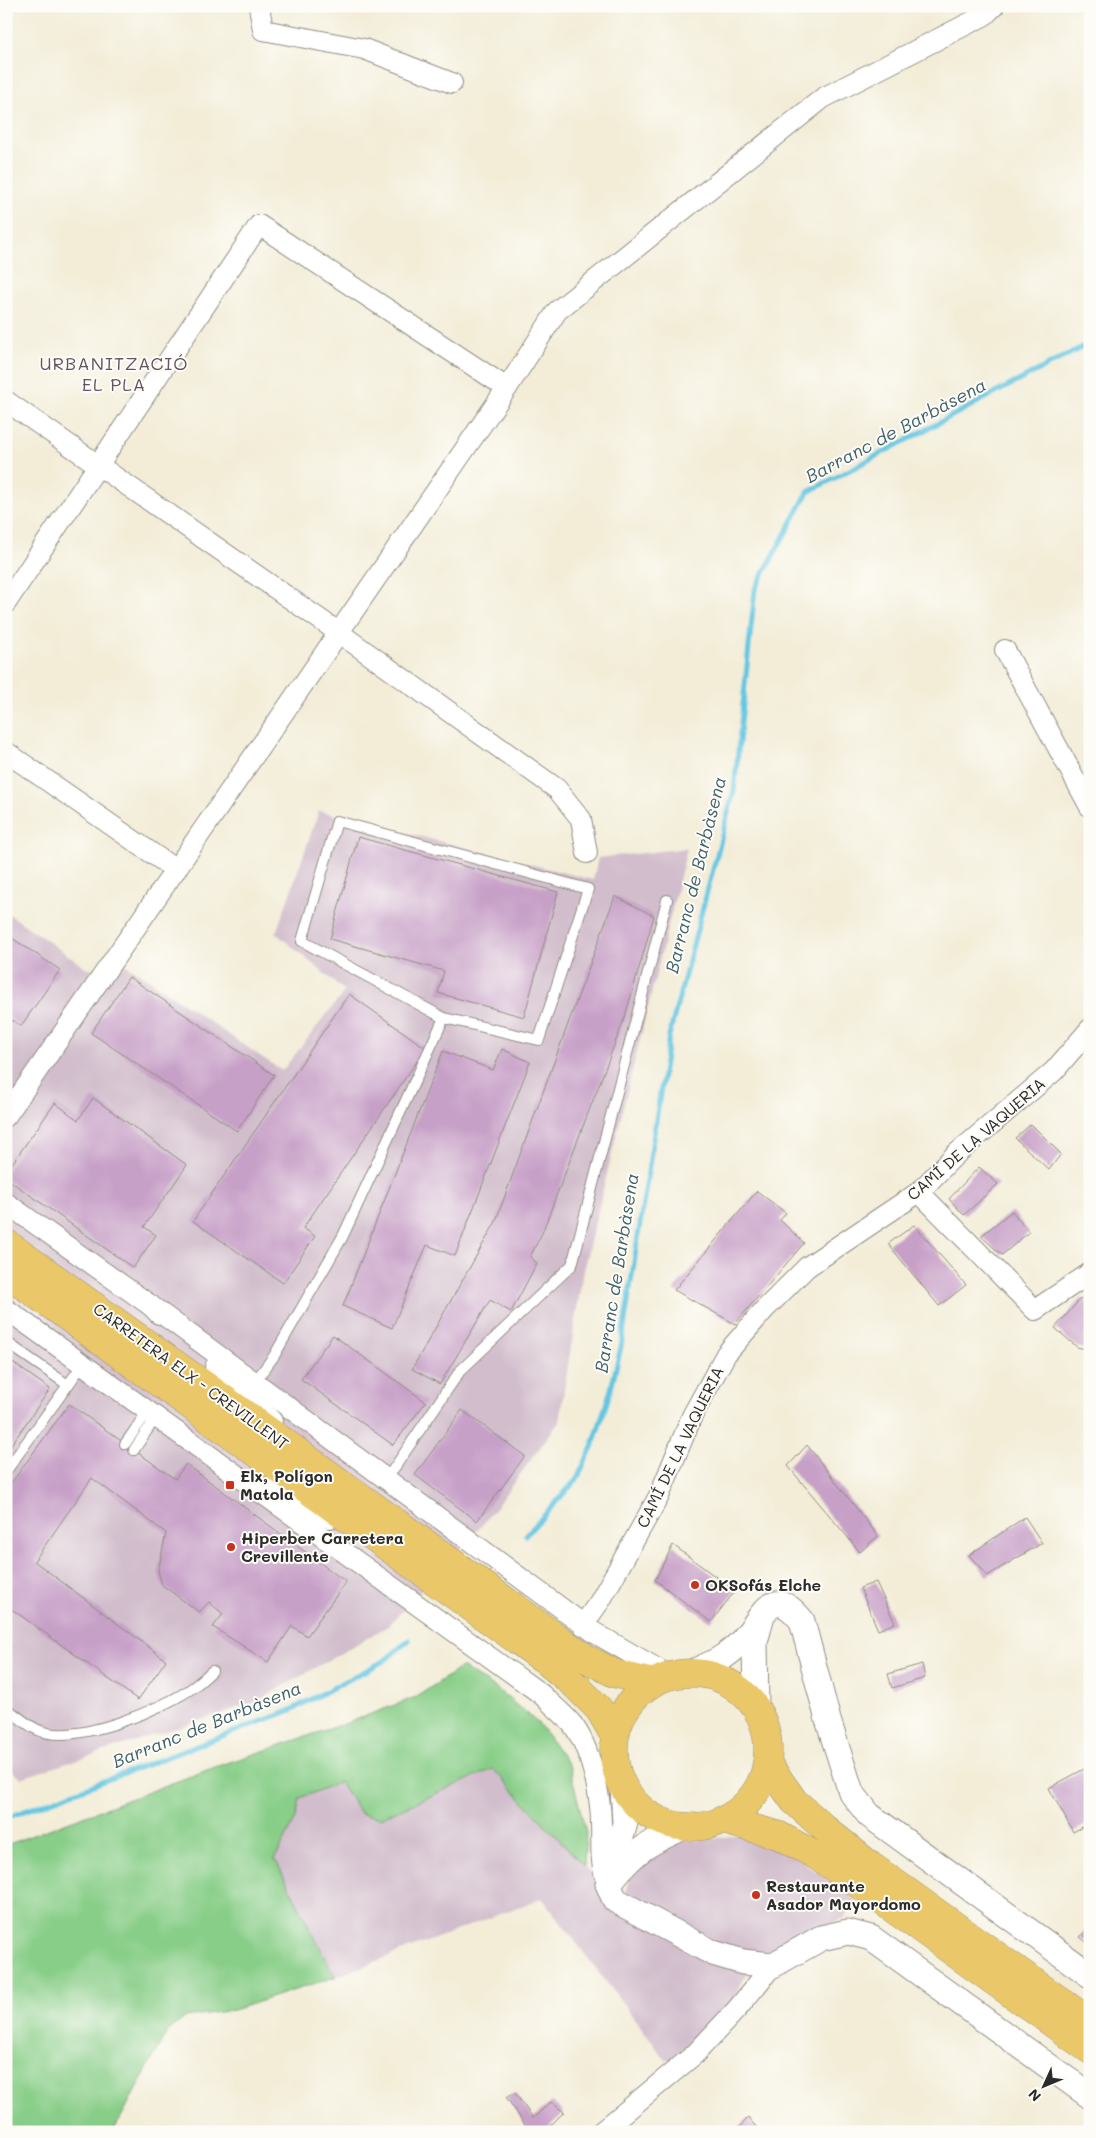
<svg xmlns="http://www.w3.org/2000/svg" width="1096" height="2138" viewBox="0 0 1096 2138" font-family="Mali,sans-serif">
	<rect width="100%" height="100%" fill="#fdfcf7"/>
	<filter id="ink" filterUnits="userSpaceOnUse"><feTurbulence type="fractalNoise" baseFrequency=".02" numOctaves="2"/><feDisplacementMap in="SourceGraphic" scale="10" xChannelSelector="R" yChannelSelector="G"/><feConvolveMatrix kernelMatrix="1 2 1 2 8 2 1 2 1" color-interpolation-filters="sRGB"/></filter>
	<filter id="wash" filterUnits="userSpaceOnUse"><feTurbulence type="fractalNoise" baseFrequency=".0096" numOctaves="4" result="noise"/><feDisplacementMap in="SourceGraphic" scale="20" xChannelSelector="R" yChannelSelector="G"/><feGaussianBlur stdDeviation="1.12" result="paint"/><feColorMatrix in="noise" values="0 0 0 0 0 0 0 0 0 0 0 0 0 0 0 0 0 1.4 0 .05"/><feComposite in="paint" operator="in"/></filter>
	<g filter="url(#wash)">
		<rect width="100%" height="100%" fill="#f3edd8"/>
		<g fill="#d1bdcc">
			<path d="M319,811L593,880L598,858L687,848L583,1271L559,1422L482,1525L388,1626L256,1702L21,1778L6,1767V912L88,969L124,963L282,1071L345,991L276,933Z"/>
			<path d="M494,1769L592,1875L600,1889L621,1910L629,1882L640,1854L674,1841L706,1840L744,1834L781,1847L857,1899L845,1918L797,1937L759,1956L740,1984L731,2009L667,2061L542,1898L335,1977L275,1859L296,1818L300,1798L340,1782L360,1813L380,1818Z"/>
		</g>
		<path fill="#88ce88" stroke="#5a7c5a" d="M462,1667L497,1689L539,1724L569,1765L586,1833L584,1866L493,1769L380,1818L360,1813L340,1782L300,1798L296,1818L275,1859L335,1977L233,2010L186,2017L167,2032L113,2132H6V1845L215,1767L347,1723L416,1697Z"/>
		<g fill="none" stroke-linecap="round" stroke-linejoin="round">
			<g stroke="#64c6e2" stroke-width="5">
				<path d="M526,1535L577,1479L593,1445L611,1389L621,1347L669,1036L734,790L755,589L808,492L1090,343"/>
				<path d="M6,1818L289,1711L384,1661L409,1640"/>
			</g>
		</g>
		<g id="blocks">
			<g fill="#c7a0c8">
				<path d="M358,837L558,892L524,1017L438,993L444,971L330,939Z"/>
				<path d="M615,896L654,916L625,1017L542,1233L530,1257L537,1263L511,1312L490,1300L440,1384L412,1369L495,1223Z"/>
				<path d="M6,934L60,970L21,1026L6,1016Z"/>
				<path d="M129,977L274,1075L237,1131L91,1033Z"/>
				<path d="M349,994L426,1048L303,1228L315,1236L283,1283L193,1221Z"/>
				<path d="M502,1049L530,1062L455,1256L427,1245L392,1328L343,1306L443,1051L493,1070Z"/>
				<path d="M93,1098L187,1165L144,1227L156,1235L133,1268L6,1178V1172L55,1103L78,1120Z"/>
				<path d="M1031,1124L1061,1154L1049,1170L1015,1138Z"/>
				<path d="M979,1167L998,1184L964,1215L949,1199Z"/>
				<path d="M757,1191L786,1213L780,1220L804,1243L735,1324L674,1290Z"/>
				<path d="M1012,1211L1029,1232L1002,1255L981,1236Z"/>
				<path d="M914,1225L966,1285L939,1306L888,1244Z"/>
				<path d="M1081,1298L1090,1303V1350L1077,1347L1055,1328Z"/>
				<path d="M333,1335L426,1402L393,1445L301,1379Z"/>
				<path d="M6,1358L50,1389L6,1452Z"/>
				<path d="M69,1404L175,1479L186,1464L346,1582L307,1636L292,1626L268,1662L213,1627L223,1614L209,1602L199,1612L162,1585L158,1571L166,1533L92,1478L34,1561L166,1660L138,1700L6,1605V1490Z"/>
				<path d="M462,1410L525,1456L477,1521L415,1475Z"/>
				<path d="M807,1445L878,1536L860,1552L788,1466Z"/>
				<path d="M1025,1517L1042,1543L987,1576L969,1555Z"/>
				<path d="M673,1545L735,1591L711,1622L655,1580Z"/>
				<path d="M876,1582L895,1623L878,1630L860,1588Z"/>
				<path d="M922,1664L925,1678L892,1688L888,1674Z"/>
				<path d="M1084,1769L1090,1779V1823L1073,1832L1049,1788Z"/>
				<path d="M1090,1926V1945L1080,1937Z"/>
				<path d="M515,2093L533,2118L551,2102L564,2112L544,2132H530L506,2097Z"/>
				<path d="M748,2118L761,2132H735Z"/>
			</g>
		</g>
	</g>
	<g filter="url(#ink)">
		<use href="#blocks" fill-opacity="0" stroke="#8f8c82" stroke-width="1"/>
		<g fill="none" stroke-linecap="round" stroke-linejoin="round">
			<defs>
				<g id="service">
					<path d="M6,1342L68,1385"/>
					<path d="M254,1383L274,1356L343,1236L444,1018L539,1040L588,889L337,821L302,941L444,1018"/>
					<path d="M125,1444L148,1411"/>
					<path d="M134,1450L156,1417"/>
					<path d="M6,1471L83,1364"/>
					<path d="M386,1480L460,1371L572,1265L667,900"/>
					<path d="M6,1708C16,1715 27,1725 38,1730C75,1746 164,1709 195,1686C201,1681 207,1676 212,1671"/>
				</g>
				<g id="minor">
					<path d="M259,6L263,30L364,49L452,83"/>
					<path d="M6,401L338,632L557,789L581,819L587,853"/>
					<path d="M6,603L259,225L507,388"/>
					<path d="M1005,650L1090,807"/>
					<path d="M6,752L176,870"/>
					<path d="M6,1116L507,388L557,311L823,98L985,15L994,6"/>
					<path d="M919,1192L1035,1310L1090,1273"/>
					<path d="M6,1203L150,1305L159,1314"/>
					<path d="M150,1305L595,1633L668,1675"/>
					<path d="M6,1309L541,1694C551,1704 563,1713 572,1724C590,1746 601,1795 601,1823C602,1844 599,1865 608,1884"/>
					<path d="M215,1367L272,1421"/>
					<path d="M271,1487L330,1518"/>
					<path d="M583,1625L600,1601L659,1496L692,1416L726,1354L764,1310L807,1267L919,1192L955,1155L1054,1071L1090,1029"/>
					<path d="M601,2132L695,2054L737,2009L773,1965"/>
				</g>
				<g id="tertiary">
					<path d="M692,1672C712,1664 727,1657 741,1642C762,1620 771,1581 802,1621L828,1720L851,1792L869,1815L1090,1975"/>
					<path d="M756,1709L755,1642L761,1619"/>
					<path d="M623,1787L625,1823L608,1884L615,1900L713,1953L743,1962L773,1965L821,1938L848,1932L871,1938L1090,2096"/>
					<path d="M613,1878C637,1849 650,1842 684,1827"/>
				</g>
				<g id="trunk">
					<path d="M6,1243L587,1659L616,1674L654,1683"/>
					<path d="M6,1273L546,1661L575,1685L599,1709L614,1735"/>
					<circle cx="691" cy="1750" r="77"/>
					<path d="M767,1763L794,1801L823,1827L871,1866L1090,2022"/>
					<path d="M722,1820L778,1835L815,1855L857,1883L1090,2050"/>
				</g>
			</defs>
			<use href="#service" stroke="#8f8c82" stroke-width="12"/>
			<use href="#minor" stroke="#8f8c82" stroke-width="22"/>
			<use href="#tertiary" stroke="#8f8c82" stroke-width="27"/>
			<use href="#trunk" stroke="#8f8c82" stroke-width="29"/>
			<use href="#service" stroke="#fff" stroke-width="10"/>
			<use href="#minor" stroke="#fff" stroke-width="20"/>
			<use href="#tertiary" stroke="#fff" stroke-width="25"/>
			<use href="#trunk" stroke="#eac769" stroke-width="28"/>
		</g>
	</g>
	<g fill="#c8321e" stroke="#fdfcf7" stroke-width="2">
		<rect x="225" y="1480" width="10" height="10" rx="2.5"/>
		<circle cx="231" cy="1547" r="5"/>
		<circle cx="695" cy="1585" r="5"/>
		<circle cx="756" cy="1895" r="5"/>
	</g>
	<g text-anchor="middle" stroke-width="4" stroke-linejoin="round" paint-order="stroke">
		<g font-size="16" fill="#2b2b2b" stroke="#fdfcf7">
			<text transform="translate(976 1139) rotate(-41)" y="6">CAMÍ DE LA VAQUERIA</text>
			<text transform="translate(191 1376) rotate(36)" y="6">CARRETERA ELX - CREVILLENT</text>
			<text transform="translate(680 1447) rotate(-64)" y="6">CAMÍ DE LA VAQUERIA</text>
		</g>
		<g font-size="16" font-weight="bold" fill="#2b2b2b" stroke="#fdfcf7" text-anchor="start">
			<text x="240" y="1482">Elx, Polígon<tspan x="240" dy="18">Matola</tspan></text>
			<text x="241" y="1544">Hiperber Carretera<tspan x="241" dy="18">Crevillente</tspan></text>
			<text x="705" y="1591">OKSofás Elche</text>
			<text x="766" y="1892">Restaurante<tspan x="766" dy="18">Asador Mayordomo</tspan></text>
		</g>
		<g font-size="18" letter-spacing="1" fill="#625462" stroke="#fdfcf7">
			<text x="114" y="370">URBANITZACIÓ<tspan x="114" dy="21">EL PLA</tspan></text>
		</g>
		<g font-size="18" font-style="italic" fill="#3f616b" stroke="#fdfcf7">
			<text transform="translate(896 431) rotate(-28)" y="6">Barranc de Barbàsena</text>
			<text transform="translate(696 875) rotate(-76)" y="6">Barranc de Barbàsena</text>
			<text transform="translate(617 1273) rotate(-81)" y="6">Barranc de Barbàsena</text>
			<text transform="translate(207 1725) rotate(-22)" y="6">Barranc de Barbàsena</text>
		</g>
	</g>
	<rect width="1096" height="2138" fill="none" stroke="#fdfcf7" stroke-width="25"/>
	<g transform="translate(1044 2086) rotate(226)" stroke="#fdfcf7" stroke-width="4" paint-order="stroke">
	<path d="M0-4L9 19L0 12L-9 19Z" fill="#2b2b2b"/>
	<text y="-8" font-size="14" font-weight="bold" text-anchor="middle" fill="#2b2b2b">N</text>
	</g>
</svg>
